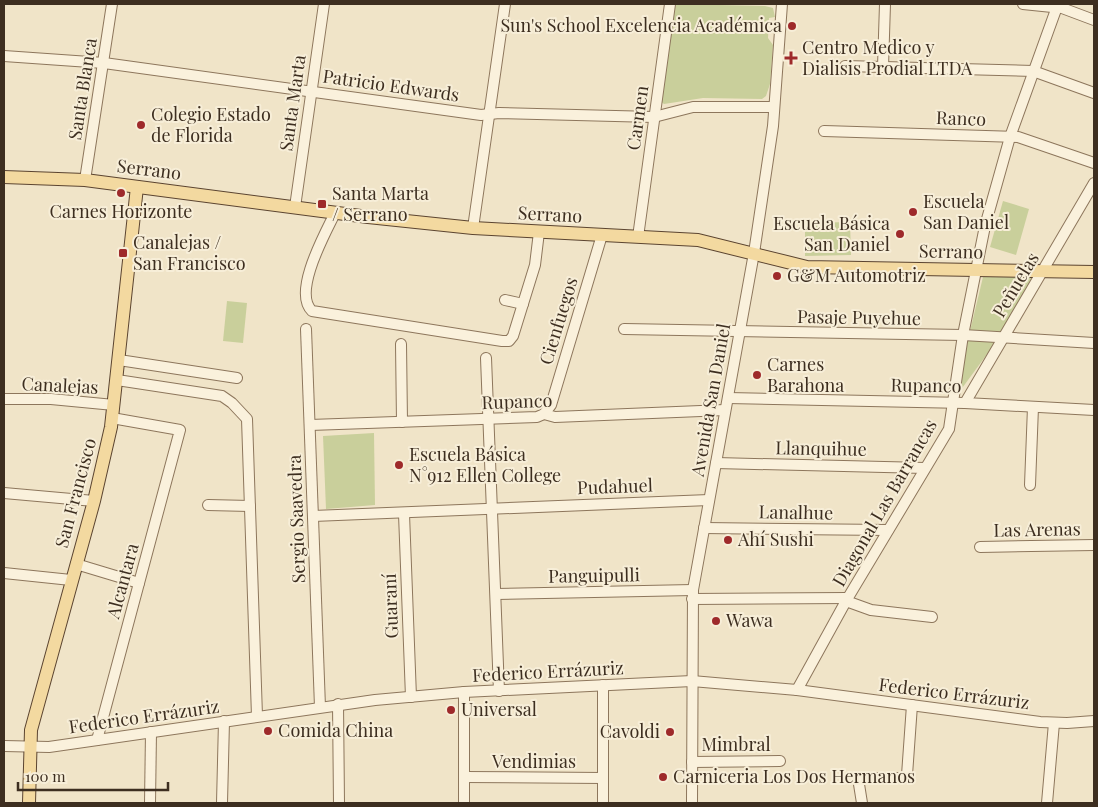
<svg xmlns="http://www.w3.org/2000/svg" width="1098" height="807" viewBox="0 0 1098 807" font-family="'Playfair Display',serif">
	<rect width="100%" height="100%" fill="#f0e4c8"/>
	<g fill="#c9cf9b">
		<path d="M674,4L765,6L773,8L775,17L769,18L768,38L773,45L770,84L766,96L762,99L703,98L664,104L660,101Z"/>
		<path d="M1003,201L1029,209L1016,255L990,247Z"/>
		<path d="M850,222L851,255L805,256V223Z"/>
		<path d="M1033,276L1001,332L970,331L983,277Z"/>
		<path d="M227,301L247,303L243,343L223,341Z"/>
		<path d="M968,340L996,342L957,395Z"/>
		<path d="M374,433L375,505L326,509L323,436Z"/>
	</g>
	<g fill="none" stroke-linecap="round" stroke-linejoin="round">
		<defs>
			<g id="minor">
				<path d="M1023,4L1062,8L1094,20"/>
				<path d="M4,56L104,63L481,115L499,113L654,117L693,107H774"/>
				<path d="M845,66L1033,71L1094,93"/>
				<path d="M883,67L885,4"/>
				<path d="M824,131L1018,137L1094,163"/>
				<path d="M85,180L112,4"/>
				<path d="M295,207L324,4"/>
				<path d="M335,213C326,232 292,292 312,311L502,341H509L513,336L535,265L539,232"/>
				<path d="M473,228L505,4"/>
				<path d="M638,237L670,4"/>
				<path d="M505,300L523,304"/>
				<path d="M306,329L320,707"/>
				<path d="M624,329L963,335L1094,343"/>
				<path d="M401,344L402,422"/>
				<path d="M486,358L499,691"/>
				<path d="M119,360L237,378"/>
				<path d="M117,380L222,396L232,403L247,419L257,716"/>
				<path d="M728,398L965,403L1094,410"/>
				<path d="M4,399H51L114,405"/>
				<path d="M965,403L1094,183"/>
				<path d="M544,414L551,405L602,235"/>
				<path d="M310,425L537,417L544,414L555,417L725,410"/>
				<path d="M716,463L925,468"/>
				<path d="M1030,485L1033,407"/>
				<path d="M4,493L94,501"/>
				<path d="M208,505L250,506"/>
				<path d="M404,514L411,697"/>
				<path d="M313,516L709,500"/>
				<path d="M704,528L888,530"/>
				<path d="M980,547L1094,545"/>
				<path d="M76,564L139,583"/>
				<path d="M4,573L71,580"/>
				<path d="M496,594L693,590"/>
				<path d="M692,599L848,598"/>
				<path d="M846,601L871,610L932,617"/>
				<path d="M797,690L846,601L949,429L963,335L985,226L1010,137L1058,4"/>
				<path d="M338,704L339,803"/>
				<path d="M97,740L180,430L112,418"/>
				<path d="M4,746L49,747L375,700L464,692L692,681L797,690L1040,722L1067,723L1094,721"/>
				<path d="M692,762L780,761"/>
				<path d="M464,777L603,778"/>
				<path d="M150,803L151,732"/>
				<path d="M222,803L224,721"/>
				<path d="M464,803V692"/>
				<path d="M603,803V685"/>
				<path d="M692,803L693,590L754,253L773,126L782,4"/>
				<path d="M862,803L858,778H904L907,775L912,705"/>
				<path d="M1047,803L1054,723"/>
			</g>
			<g id="major">
				<path d="M4,177L85,180L368,217L473,228L698,240L807,267L1094,272"/>
				<path d="M29,803L31,730L94,501L111,427L137,187"/>
			</g>
		</defs>
		<use href="#minor" stroke="#8d765c" stroke-width="12"/>
		<use href="#major" stroke="#5b4430" stroke-width="14"/>
		<use href="#minor" stroke="#faf1dc" stroke-width="10"/>
		<use href="#major" stroke="#f3d9a0" stroke-width="12"/>
	</g>
	<g fill="#9e2a2b" stroke="#f7eed8" stroke-width="2">
		<circle cx="792" cy="26" r="5"/>
		<path d="M788.5 50.5h5v5h5v5h-5v5h-5v-5h-5v-5h5z"/>
		<circle cx="141" cy="125" r="5"/>
		<circle cx="121" cy="193" r="5"/>
		<rect x="317" y="199" width="10" height="10" rx="2.5"/>
		<circle cx="913" cy="212" r="5"/>
		<circle cx="900" cy="234" r="5"/>
		<rect x="118" y="248" width="10" height="10" rx="2.5"/>
		<circle cx="777" cy="276" r="5"/>
		<circle cx="757" cy="375" r="5"/>
		<circle cx="399" cy="465" r="5"/>
		<circle cx="728" cy="540" r="5"/>
		<circle cx="716" cy="621" r="5"/>
		<circle cx="451" cy="710" r="5"/>
		<circle cx="268" cy="731" r="5"/>
		<circle cx="670" cy="732" r="5"/>
		<circle cx="663" cy="777" r="5"/>
	</g>
	<g text-anchor="middle" stroke-width="4" stroke-linejoin="round" paint-order="stroke">
		<g font-size="18" fill="#3d2e20" stroke="#f7eed8" text-anchor="start">
			<text x="782" y="32" text-anchor="end">Sun's School Excelencia Académica</text>
			<text x="802" y="54">Centro Medico y<tspan x="802" dy="21">Dialisis Prodial LTDA</tspan></text>
			<text x="151" y="121">Colegio Estado<tspan x="151" dy="21">de Florida</tspan></text>
			<text x="332" y="200">Santa Marta<tspan x="332" dy="21">/ Serrano</tspan></text>
			<text x="923" y="208">Escuela<tspan x="923" dy="21">San Daniel</tspan></text>
			<text x="121" y="218" text-anchor="middle">Carnes Horizonte</text>
			<text x="890" y="230" text-anchor="end">Escuela Básica<tspan x="890" dy="21">San Daniel</tspan></text>
			<text x="133" y="249">Canalejas /<tspan x="133" dy="21">San Francisco</tspan></text>
			<text x="787" y="282">G&amp;M Automotriz</text>
			<text x="767" y="371">Carnes<tspan x="767" dy="21">Barahona</tspan></text>
			<text x="409" y="461">Escuela Básica<tspan x="409" dy="21">N°912 Ellen College</tspan></text>
			<text x="738" y="546">Ahí Sushi</text>
			<text x="726" y="627">Wawa</text>
			<text x="461" y="716">Universal</text>
			<text x="278" y="737">Comida China</text>
			<text x="660" y="738" text-anchor="end">Cavoldi</text>
			<text x="673" y="783">Carniceria Los Dos Hermanos</text>
		</g>
		<g font-size="18" fill="#3d2e20" stroke="#f7eed8">
			<text transform="translate(391 86) rotate(8)" y="6">Patricio Edwards</text>
			<text transform="translate(83 89) rotate(-81)" y="6">Santa Blanca</text>
			<text transform="translate(293 103) rotate(-82)" y="6">Santa Marta</text>
			<text transform="translate(638 118) rotate(-82)" y="6">Carmen</text>
			<text transform="translate(961 119) rotate(2)" y="6">Ranco</text>
			<text transform="translate(149 170) rotate(7)" y="6">Serrano</text>
			<text transform="translate(550 215) rotate(3)" y="6">Serrano</text>
			<text transform="translate(951 252) rotate(1)" y="6">Serrano</text>
			<text transform="translate(1016 285) rotate(-59)" y="6">Peñuelas</text>
			<text transform="translate(859 318) rotate(1)" y="6">Pasaje Puyehue</text>
			<text transform="translate(559 321) rotate(-73)" y="6">Cienfuegos</text>
			<text transform="translate(60 386) rotate(3)" y="6">Canalejas</text>
			<text transform="translate(926 386) rotate(1)" y="6">Rupanco</text>
			<text transform="translate(711 400) rotate(-80)" y="6">Avenida San Daniel</text>
			<text transform="translate(517 402) rotate(-2)" y="6">Rupanco</text>
			<text transform="translate(821 449) rotate(1)" y="6">Llanquihue</text>
			<text transform="translate(615 487) rotate(-2)" y="6">Pudahuel</text>
			<text transform="translate(76 493) rotate(-75)" y="6">San Francisco</text>
			<text transform="translate(885 503) rotate(-60)" y="6">Diagonal Las Barrancas</text>
			<text transform="translate(796 513) rotate(1)" y="6">Lanalhue</text>
			<text transform="translate(297 519) rotate(-92)" y="6">Sergio Saavedra</text>
			<text transform="translate(1037 530) rotate(-1)" y="6">Las Arenas</text>
			<text transform="translate(594 576) rotate(-1)" y="6">Panguipulli</text>
			<text transform="translate(123 581) rotate(-75)" y="6">Alcantara</text>
			<text transform="translate(391 606) rotate(-92)" y="6">Guaraní</text>
			<text transform="translate(548 672) rotate(-3)" y="6">Federico Errázuriz</text>
			<text transform="translate(954 694) rotate(7)" y="6">Federico Errázuriz</text>
			<text transform="translate(144 717) rotate(-8)" y="6">Federico Errázuriz</text>
			<text x="736" y="751">Mimbral</text>
			<text x="534" y="768">Vendimias</text>
		</g>
	</g>
	<rect width="1098" height="807" fill="none" stroke="#3d2e20" stroke-width="10"/>
	<path d="M18 782v8h150v-8" fill="none" stroke="#3d2e20" stroke-width="2.5"/>
	<text x="25" y="782" font-size="15" fill="#3d2e20" stroke="#f7eed8" stroke-width="4" paint-order="stroke">100 m</text>
</svg>
